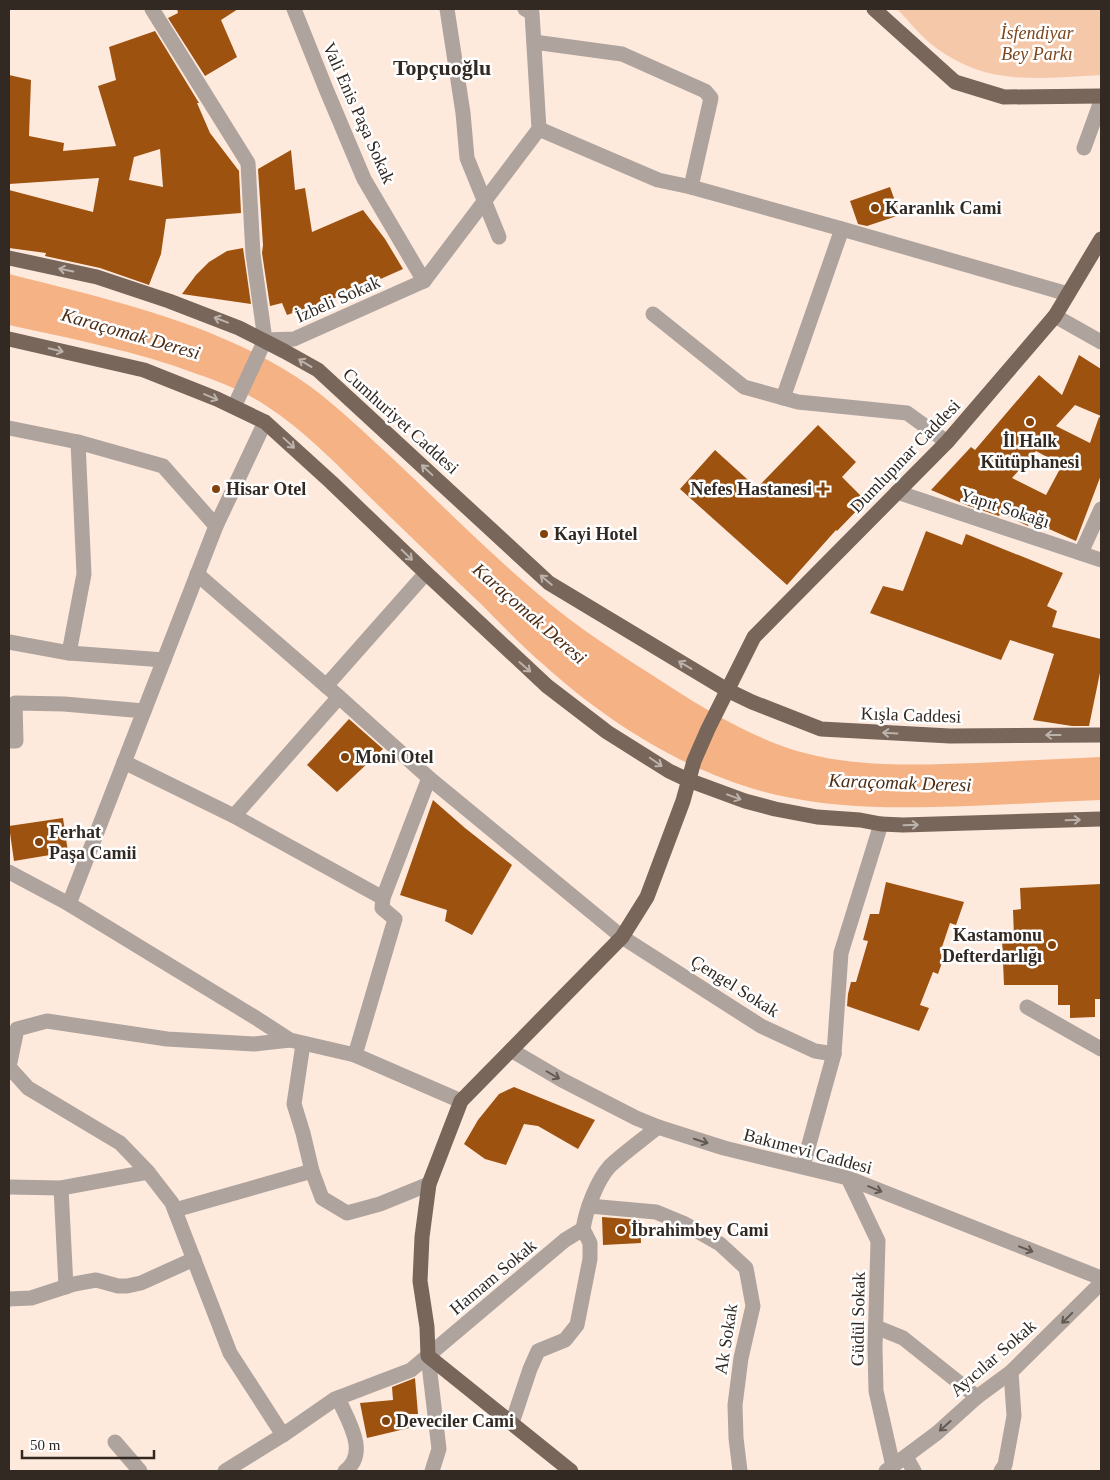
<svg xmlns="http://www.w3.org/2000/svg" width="1110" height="1480" viewBox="0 0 1110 1480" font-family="'Times New Roman',serif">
	<rect width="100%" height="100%" fill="#fee9dd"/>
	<path fill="#f6c8aa" d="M897,9H1101V75C1039,78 988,87 935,47C921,37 909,21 897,9Z"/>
	<path fill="#f5b285" d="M9,274C111,300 223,324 311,387C339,408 365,433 391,457C439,502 486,550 537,593C577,628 624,657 669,686C709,712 752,737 797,751C855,768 917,765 977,763C1018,761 1060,759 1101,757V800C1045,802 989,806 932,807C880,808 828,807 777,795C691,775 609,724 544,665C522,646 502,625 481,604C446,571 412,538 377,504C342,470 307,432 265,405C244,391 220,382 197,374C136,351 72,339 9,325Z"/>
	<g fill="#9e5210" fill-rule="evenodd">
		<path d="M177,9H238L221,20L237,57L205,76L168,18L178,13Z"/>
		<path d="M155,31L199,103H197L210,133L239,171L241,213L166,219L161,254L149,285L100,268L45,256L46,253L9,248V190L93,212L99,178L9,184V75L31,80L29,136L64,143L63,151L116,146L98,86L116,80L109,47ZM160,149L163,187L129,180L134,157Z"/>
		<path d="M291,150L295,190L305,188L312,232L363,210L385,239L403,269L349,293L287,315L282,303L270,306L262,253L263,245L258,169Z"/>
		<path d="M890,187L900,215L867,226L858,224L850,201Z"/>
		<path d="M243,248L251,304L182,294L196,275L209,262L227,251Z"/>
		<path d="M1079,355L1101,369V416L1075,405L1056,426L1090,443L1099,417L1101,418V475L1076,541L1031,521L1028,526L1001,513L999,516L969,506L931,490L971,447L975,450L1039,375L1062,395ZM1036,451L1062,465L1046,495L1012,478Z"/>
		<path d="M818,425L856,462L842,477L866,501L837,531L836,530L787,585L680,489L715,450L757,488Z"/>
		<path d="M926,531L962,545L966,534L1063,573L1047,606L1057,611L1052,627L1101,639V668L1089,726H1072L1033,720L1054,654L1010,640L1001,660L870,613L883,586L903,591Z"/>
		<path d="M349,719L383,749L337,792L307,765Z"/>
		<path d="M433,800L465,828L512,865L472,935L445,921L447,910L400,895Z"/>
		<path d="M63,818L68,852L14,861L9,826Z"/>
		<path d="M886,882L964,902L956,925L950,923L940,953L944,957L938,974L933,972L920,1005L929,1008L919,1031L847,1006L848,994L851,982H856L868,941L863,940L870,914H879Z"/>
		<path d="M1101,884V999H1095V1017L1070,1018V1005H1058V985H1004L1002,938L1014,937L1013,910L1021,909L1020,888Z"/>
		<path d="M514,1087L595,1120L578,1149L538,1126L524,1124L506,1165L485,1159L464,1144L478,1120L499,1094Z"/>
		<path d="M602,1217L640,1220L641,1243L603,1245Z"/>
		<path d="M415,1378L418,1414H407L409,1428L367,1438L360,1403L393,1400L392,1387Z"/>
	</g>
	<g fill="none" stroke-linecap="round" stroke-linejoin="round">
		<g stroke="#aea39d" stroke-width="15">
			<path d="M152,9L248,163L253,254L265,340L234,407"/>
			<path d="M294,9L326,89L364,179L424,281"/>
			<path d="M447,9L463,113L467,158L499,237"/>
			<path d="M534,42L622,54L705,91L711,98L691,187"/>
			<path d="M539,129L658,180L691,187L842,229L1068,294"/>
			<path d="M1084,148L1101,101"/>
			<path d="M653,314L744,387L798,402L907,413L947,442"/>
			<path d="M1055,316L1101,342"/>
			<path d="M265,340L294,339L424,281L539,129L532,13L525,9"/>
			<path d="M783,398L842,229"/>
			<path d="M9,428L78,442L163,466L216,526"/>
			<path d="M897,492L1101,560"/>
			<path d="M1081,553L1101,509"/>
			<path d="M197,574L339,697L429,778L622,937L761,1026L815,1051L834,1054"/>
			<path d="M9,642L69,653L164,660"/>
			<path d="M69,653L84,574L78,442"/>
			<path d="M326,686L426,573"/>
			<path d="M9,741H16L15,703L64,704L144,711"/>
			<path d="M124,762L234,816L383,898"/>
			<path d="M234,816L339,697"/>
			<path d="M9,872L69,904L256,1018L290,1040L355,1055L461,1101"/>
			<path d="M69,904L216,526L265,422"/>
			<path d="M1027,1007L1101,1049"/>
			<path d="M303,1044L294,1104L303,1133L312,1171L322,1198L347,1213L380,1204L429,1184"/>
			<path d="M511,1050L562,1080L636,1118L658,1127L724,1148L848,1178L1101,1278"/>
			<path d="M355,1055L395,919L382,908L383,898L429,778"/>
			<path d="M803,1166L834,1054L841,953L881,824"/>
			<path d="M148,1172L120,1143L28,1088L9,1067L17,1029L47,1021L167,1039L254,1044L290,1040"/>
			<path d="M848,1178L878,1241L875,1348L876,1391L893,1466"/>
			<path d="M9,1187L61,1188L148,1172L172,1203L230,1353L283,1435"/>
			<path d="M61,1188L66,1287"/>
			<path d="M589,1206L656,1212L685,1224L720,1244L746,1268L753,1306L741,1358L735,1405L736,1438L740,1471"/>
			<path d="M175,1210L312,1171"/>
			<path d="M9,1299L31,1298L74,1284L96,1280L118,1286H127L141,1283L194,1259"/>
			<path d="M876,1327L903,1338L977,1397"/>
			<path d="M428,1356L439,1449L432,1471"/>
			<path d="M338,1398C347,1419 370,1453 345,1471"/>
			<path d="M512,1423L530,1369L538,1351L565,1340L577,1325L590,1259V1243L583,1229C586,1210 597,1180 610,1166C625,1152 642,1140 658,1127"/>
			<path d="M115,1442L140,1471"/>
			<path d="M906,1457L914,1471"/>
			<path d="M225,1471L283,1435L335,1399L411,1370L565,1240L583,1229"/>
			<path d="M886,1471L937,1433L977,1397L1011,1372L1101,1283"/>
			<path d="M1001,1471L1005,1465L1014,1416L1011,1372"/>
		</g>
		<g stroke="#78665a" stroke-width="15">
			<path d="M874,9L955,82L1004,97L1101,96"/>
			<path d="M9,258L97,277L169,301L239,328L284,351L318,370L549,583L727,690L752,702L821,729L950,736L1101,735"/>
			<path d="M9,339L144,370L217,399L265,422L331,482L426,573L547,686L607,732L669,771L688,780L745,801L775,809L817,817L860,820L881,824L903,825L1101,819"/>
			<path d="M571,1471L428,1356L427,1327L420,1281L422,1237L429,1184L461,1101L622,937L647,897L683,801L694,761L708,729L754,637L947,442L1055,316L1101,239"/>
		</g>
	</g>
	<defs><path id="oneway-shaft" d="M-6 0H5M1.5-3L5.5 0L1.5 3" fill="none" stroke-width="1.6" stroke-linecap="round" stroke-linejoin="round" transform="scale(1.25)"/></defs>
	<g stroke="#bcb2ac">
		<use href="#oneway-shaft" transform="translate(66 270) rotate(-168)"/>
		<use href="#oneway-shaft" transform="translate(221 320) rotate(-159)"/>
		<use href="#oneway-shaft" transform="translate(56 350) rotate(13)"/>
		<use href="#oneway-shaft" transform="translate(305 363) rotate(-149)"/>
		<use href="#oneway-shaft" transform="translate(211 397) rotate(23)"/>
		<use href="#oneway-shaft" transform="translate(289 443) rotate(43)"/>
		<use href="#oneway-shaft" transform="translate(427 470) rotate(-137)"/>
		<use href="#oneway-shaft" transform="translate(407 555) rotate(44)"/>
		<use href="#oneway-shaft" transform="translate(546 580) rotate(-140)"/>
		<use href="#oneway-shaft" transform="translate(685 665) rotate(-149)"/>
		<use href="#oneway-shaft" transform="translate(525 667) rotate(41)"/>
		<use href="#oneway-shaft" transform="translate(890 733) rotate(-177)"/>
		<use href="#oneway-shaft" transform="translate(1053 735) rotate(180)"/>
		<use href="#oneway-shaft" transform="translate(656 762) rotate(35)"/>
		<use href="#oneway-shaft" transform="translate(734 797) rotate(20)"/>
		<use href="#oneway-shaft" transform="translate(1073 820) rotate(-2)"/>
		<use href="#oneway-shaft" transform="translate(911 825) rotate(-2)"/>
	</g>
	<g stroke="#645a54">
		<use href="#oneway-shaft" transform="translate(553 1075) rotate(30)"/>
		<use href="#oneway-shaft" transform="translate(701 1141) rotate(18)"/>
		<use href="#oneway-shaft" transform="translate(875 1189) rotate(22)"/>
		<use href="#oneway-shaft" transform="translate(1026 1249) rotate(21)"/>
		<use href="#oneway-shaft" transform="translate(1067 1318) rotate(135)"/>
		<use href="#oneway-shaft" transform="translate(945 1426) rotate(138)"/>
	</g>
	<g fill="#824209" stroke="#fff" stroke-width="2">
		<circle cx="875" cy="208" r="5"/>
		<circle cx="1030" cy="422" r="5"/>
		<circle cx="216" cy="489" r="5"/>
		<path d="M820.5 481.5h5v5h5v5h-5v5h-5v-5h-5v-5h5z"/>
		<circle cx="544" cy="534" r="5"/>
		<circle cx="345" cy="757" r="5"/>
		<circle cx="39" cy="842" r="5"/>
		<circle cx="1052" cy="945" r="5"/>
		<circle cx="621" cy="1230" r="5"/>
		<circle cx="386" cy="1421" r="5"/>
	</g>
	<g text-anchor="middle" stroke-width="5" stroke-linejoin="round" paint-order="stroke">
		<g font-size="18" font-style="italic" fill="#7d461e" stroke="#fff">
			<text x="1037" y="39">İsfendiyar<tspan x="1037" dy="21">Bey Parkı</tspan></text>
		</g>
		<g font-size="18" fill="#322923" stroke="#fff">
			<text transform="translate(359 113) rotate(66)" y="6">Vali Enis Paşa Sokak</text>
			<text transform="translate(338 299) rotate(-24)" y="6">İzbeli Sokak</text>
			<text transform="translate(401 421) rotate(42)" y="6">Cumhuriyet Caddesi</text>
			<text transform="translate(905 456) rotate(-46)" y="6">Dumlupınar Caddesi</text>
			<text transform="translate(1005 508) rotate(18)" y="6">Yapıt Sokağı</text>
			<text transform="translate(911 715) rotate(2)" y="6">Kışla Caddesi</text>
			<text transform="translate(735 986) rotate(32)" y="6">Çengel Sokak</text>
			<text transform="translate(808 1151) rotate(15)" y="6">Bakımevi Caddesi</text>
			<text transform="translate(493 1277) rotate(-40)" y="6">Hamam Sokak</text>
			<text transform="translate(858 1319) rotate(-89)" y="6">Güdül Sokak</text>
			<text transform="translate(726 1339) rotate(-81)" y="6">Ak Sokak</text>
			<text transform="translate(993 1358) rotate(-41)" y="6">Ayıcılar Sokak</text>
		</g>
		<g font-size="18" font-weight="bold" fill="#322923" stroke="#fff" text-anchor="start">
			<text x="885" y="214">Karanlık Cami</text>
			<text x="1030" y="447" text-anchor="middle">İl Halk<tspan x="1030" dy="21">Kütüphanesi</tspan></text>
			<text x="226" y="495">Hisar Otel</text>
			<text x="812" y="495" text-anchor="end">Nefes Hastanesi</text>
			<text x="554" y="540">Kayi Hotel</text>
			<text x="355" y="763">Moni Otel</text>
			<text x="49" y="838">Ferhat<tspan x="49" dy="21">Paşa Camii</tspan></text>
			<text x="1042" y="941" text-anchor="end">Kastamonu<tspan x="1042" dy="21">Defterdarlığı</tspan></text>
			<text x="631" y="1236">İbrahimbey Cami</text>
			<text x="396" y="1427">Deveciler Cami</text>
		</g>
		<g font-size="19" font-style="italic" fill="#4e2d15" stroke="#fff">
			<text transform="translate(131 333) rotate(16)" y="7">Karaçomak Deresi</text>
			<text transform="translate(530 613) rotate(41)" y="7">Karaçomak Deresi</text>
			<text transform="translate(900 782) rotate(2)" y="7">Karaçomak Deresi</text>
		</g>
		<g font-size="22" font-weight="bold" fill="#322923" stroke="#fff">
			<text x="442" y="75">Topçuoğlu</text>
		</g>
	</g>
	<rect width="1110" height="1480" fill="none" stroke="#322923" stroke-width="20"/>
	<path d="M22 1450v8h132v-8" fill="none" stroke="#322923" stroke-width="2.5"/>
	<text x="30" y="1450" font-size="15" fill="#322923" stroke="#ffffff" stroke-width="4" paint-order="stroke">50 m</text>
</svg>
